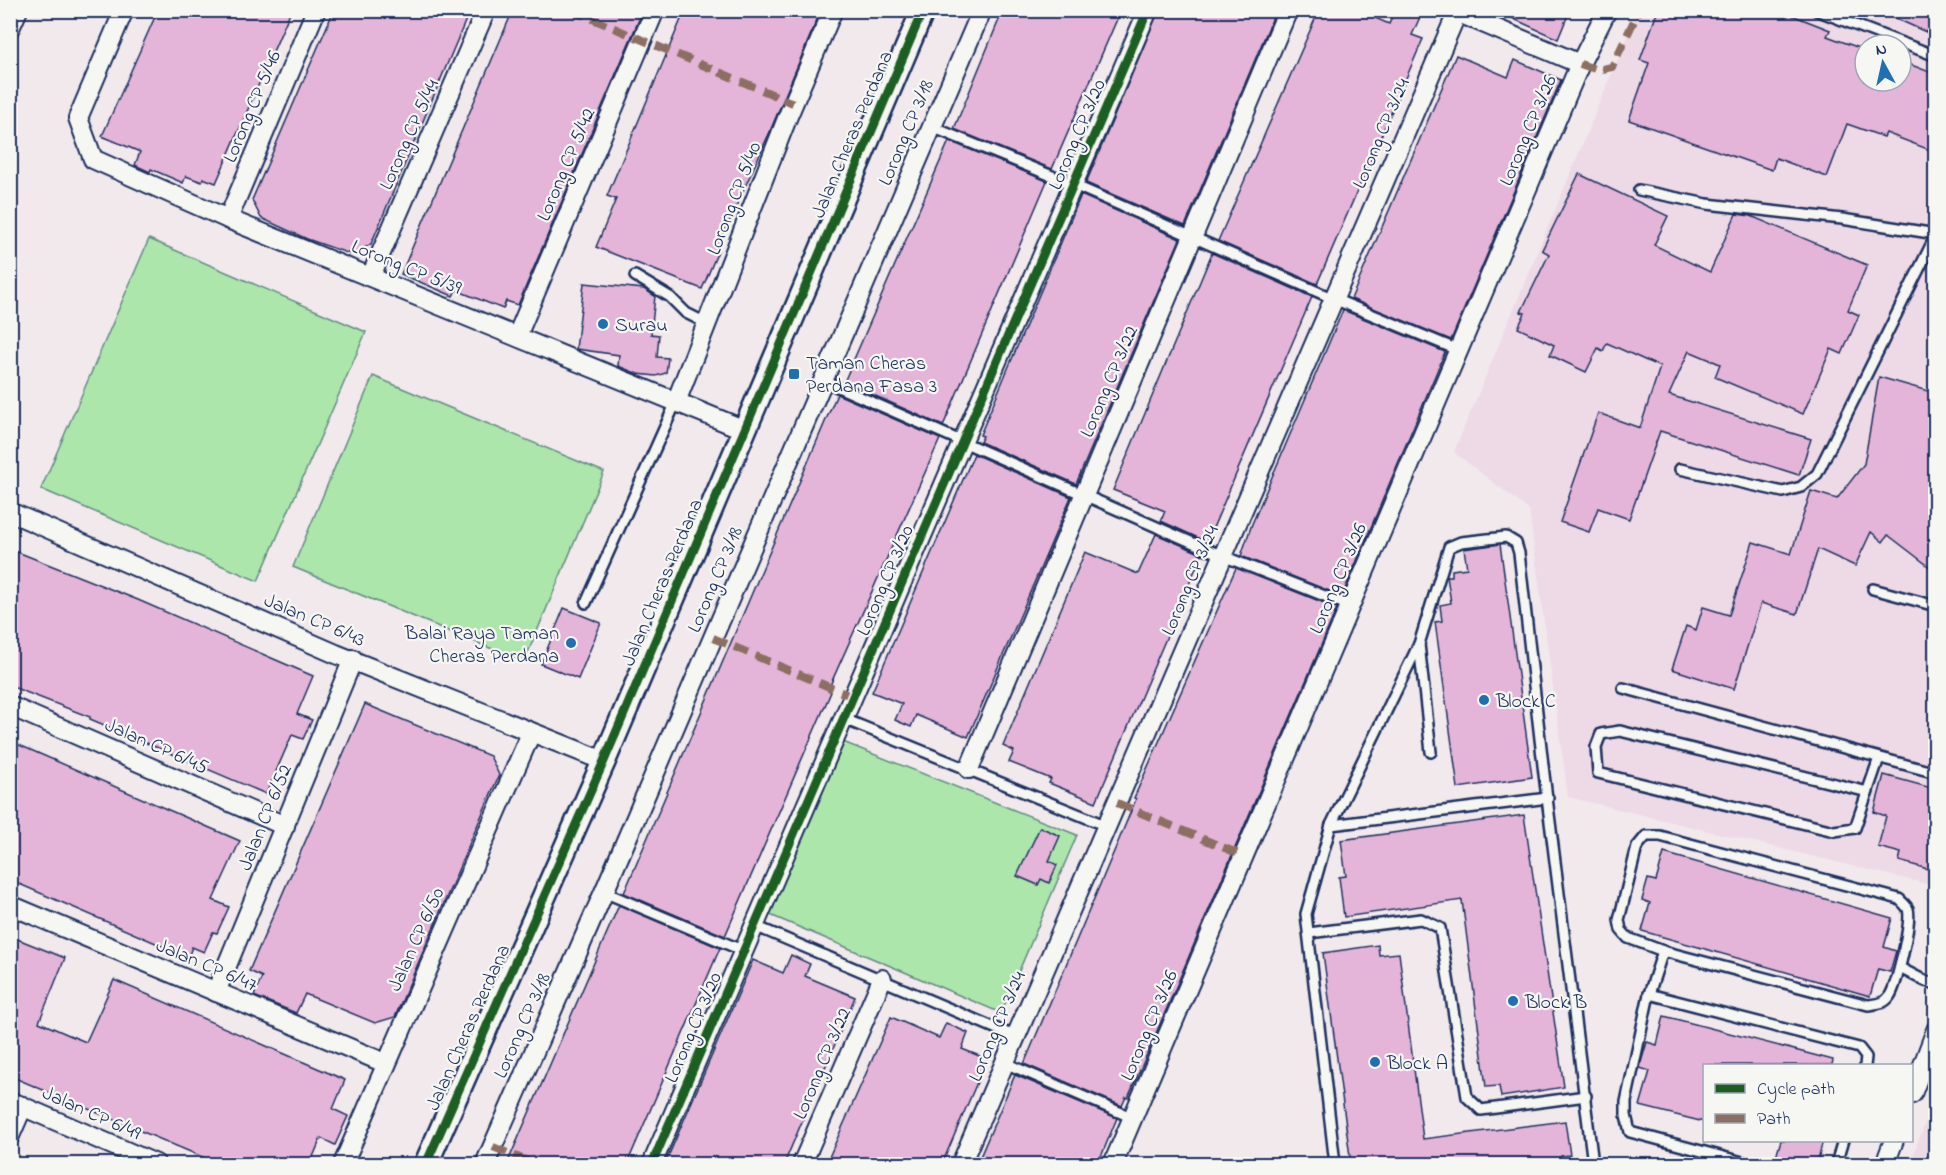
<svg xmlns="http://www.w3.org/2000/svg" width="1946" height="1175" viewBox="0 0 1946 1175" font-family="'Indie Flower',sans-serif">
	<rect width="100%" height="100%" fill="#f2e9ed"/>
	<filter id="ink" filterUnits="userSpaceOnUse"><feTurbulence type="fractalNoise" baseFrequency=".0167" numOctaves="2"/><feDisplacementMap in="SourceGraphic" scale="12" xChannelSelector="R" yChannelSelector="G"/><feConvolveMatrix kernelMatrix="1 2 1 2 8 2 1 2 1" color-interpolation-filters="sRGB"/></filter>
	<g filter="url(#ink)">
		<g fill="#eed9e7" fill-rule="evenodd">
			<path d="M1638,11H1935V886L1568,797L1529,510L1454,452ZM1865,45H1901V81H1865Z"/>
			<path d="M1935,1096V1164H1910Z"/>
		</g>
		<g fill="#ace6ab" stroke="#648a84" stroke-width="1.5">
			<path d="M149,239L366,332L258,581L41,489Z"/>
			<path d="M373,376L604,472L524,662L293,567Z"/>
			<path d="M838,740L1077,835L1001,1013L761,911Z"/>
		</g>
		<g fill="#e4b5d8" stroke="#1b2f5e" stroke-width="1.5">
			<path d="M158,10H291L216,183L203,178L202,182L186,176L183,183L151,169L150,172L135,165L140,152L102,136Z"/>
			<path d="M334,10H470L371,244L353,255L307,239L261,218L252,200Z"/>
			<path d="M513,10H643L518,305L506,301L503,309L456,290L453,296L401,274Z"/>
			<path d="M685,10H821L768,136L716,251H718L702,289L596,247L616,199L607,196Z"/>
			<path d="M1003,10H1121L1052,169L954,129Z"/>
			<path d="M1159,10H1276L1185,226L1086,183Z"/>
			<path d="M1319,10H1357L1389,24L1395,10H1403L1420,17L1412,35L1423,39L1317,284L1218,241Z"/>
			<path d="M1494,10H1570L1558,39Z"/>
			<path d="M1658,10H1771L1788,16L1789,14L1830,30L1827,36L1865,50V81H1901V61L1935,74V152L1886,133L1884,137L1847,124L1827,177L1776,158L1772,170L1629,120L1649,63L1640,60Z"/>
			<path d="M1877,10H1935V36Z"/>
			<path d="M1456,55L1508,77L1515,60L1561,80L1451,340L1351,299Z"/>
			<path d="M949,141L1047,181L943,426L844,382Z"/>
			<path d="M1579,174L1668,216L1654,245L1710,272L1736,214L1751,216L1867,265L1848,310L1859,315L1842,354L1831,349L1803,414L1715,377L1720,364L1689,351L1669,395L1811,439L1799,475L1660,431L1629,519L1598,508L1589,532L1560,522L1598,413L1640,428L1660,367L1607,343L1603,351L1598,348L1586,372L1550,355L1554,345L1518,328L1525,313L1521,312L1549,254L1542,250Z"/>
			<path d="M1081,195L1180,239L1076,484L980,442L983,436L980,435Z"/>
			<path d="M1212,253L1312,297L1207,542L1161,521L1165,511L1113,490Z"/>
			<path d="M584,283L644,289L655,296L651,334L659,335L657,357L668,358L666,373L656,376L638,374L618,366L619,355L576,349Z"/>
			<path d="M1343,310L1445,352L1342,596L1241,556L1252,524Z"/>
			<path d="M1879,377L1935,393V571L1888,535L1883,542L1871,532L1855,566L1818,549L1797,614L1761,603L1734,689L1672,669L1686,626L1696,630L1703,607L1729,615L1753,542L1791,554L1811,491L1837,499L1864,464Z"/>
			<path d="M837,394L940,439L828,690L831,692L725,936L624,893Z"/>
			<path d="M974,454L1071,497L968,737L916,715L911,727L895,720L902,704L872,692Z"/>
			<path d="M1156,534L1202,554L1096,802L1049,783L1051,779L1009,762L1014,751L1003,746L1085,552L1138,574Z"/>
			<path d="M1500,544L1532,777L1458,788L1435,622L1442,621L1440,605L1451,603L1447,576H1452V570L1467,568L1464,549Z"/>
			<path d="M10,549L138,600L313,676L297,714L312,720L303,739L292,735L266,794L90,719V717L10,686Z"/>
			<path d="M1236,568L1337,608L1170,1001L1128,1098L1126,1097L1122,1106L1024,1064L1121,835L1136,799L1134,798Z"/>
			<path d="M564,608L601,623L578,679L541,664Z"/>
			<path d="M365,704L490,756L499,775L395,1017L375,1023L305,994L296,1013L254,996L262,977L249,971Z"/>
			<path d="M10,741L240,841L213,900L229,907L217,933L213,932L204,952L192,947L188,957L10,880Z"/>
			<path d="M1884,775L1935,789V871L1899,861L1901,853L1878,847L1886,816L1874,812Z"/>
			<path d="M1524,815L1564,1087L1501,1097L1499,1086L1486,1087L1462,900L1344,917L1339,877L1346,876L1341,840Z"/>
			<path d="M1040,827L1060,836L1049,861L1057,865L1049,883L1041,879L1038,885L1017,876Z"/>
			<path d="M1664,853L1892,918L1884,947L1896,951L1890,972L1878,969L1870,996L1642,931L1650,903L1642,900L1648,879L1656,881Z"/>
			<path d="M619,905L720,948L627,1164H507Z"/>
			<path d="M10,936L65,958L39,1022L69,1035L86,1042L114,980L345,1080L333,1109L348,1116L335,1145L321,1138L310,1164H219L10,1076Z"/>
			<path d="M1378,945L1379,955L1399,953L1423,1139L1565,1121L1570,1155L1561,1156L1562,1164H1351L1323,953Z"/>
			<path d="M791,955L810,964L805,976L855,997L784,1164H665L753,960L783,973Z"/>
			<path d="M1664,1016L1833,1060L1832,1065H1704V1122L1640,1106L1650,1071L1640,1068L1642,1059L1647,1042L1657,1045Z"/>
			<path d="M891,1017L939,1038L946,1023L968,1033L962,1049L987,1059L942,1164H826Z"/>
			<path d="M1015,1075L1117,1118L1098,1164H977Z"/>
			<path d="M1781,1140H1823L1817,1164H1804L1776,1157Z"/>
		</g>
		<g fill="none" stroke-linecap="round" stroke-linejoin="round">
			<defs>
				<g id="service">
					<path d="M1816,10L1936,56"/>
					<path d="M932,127L1074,185L1334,299L1458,350"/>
					<path d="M1639,190L1707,204L1842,219L1936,234"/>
					<path d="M635,276L670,297L686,313L708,324"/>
					<path d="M824,381L1223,556L1350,606"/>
					<path d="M1680,469L1783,492L1801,487L1817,474L1936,235"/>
					<path d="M1873,589L1936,606"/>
					<path d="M586,603L676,402"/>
					<path d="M1419,644L1449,547L1461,542L1506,537L1516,543L1519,553L1544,774L1593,1164"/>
					<path d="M1623,688L1936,773"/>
					<path d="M844,719L1107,826"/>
					<path d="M1868,792L1620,731L1601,734L1596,747L1598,773L1834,831L1855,828L1879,758"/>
					<path d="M1331,825L1548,798"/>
					<path d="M1646,836H1660L1899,899C1902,902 1906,905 1908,909C1912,921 1897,986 1889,997C1884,1004 1876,1004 1868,1005L1663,951L1628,938L1621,930L1619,920L1637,847Z"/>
					<path d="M604,892L744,951"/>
					<path d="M755,926L1016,1037"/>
					<path d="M1309,933L1421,919L1440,928L1467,1097L1481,1110L1586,1096"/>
					<path d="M1663,951L1649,994L1626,1102V1115L1630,1132L1750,1164"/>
					<path d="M1900,968L1925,981L1936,984"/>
					<path d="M1649,994L1859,1048L1866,1057L1865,1066"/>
					<path d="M1005,1063L1133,1118"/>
					<path d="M1335,1164L1306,914L1331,825L1419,644L1431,752"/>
					<path d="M1836,1164L1843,1140"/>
					<path d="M1932,1164L1936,1156"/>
				</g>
				<g id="minor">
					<path d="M124,10L78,118L93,159L228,219L745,430"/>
					<path d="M1452,10L1580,64"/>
					<path d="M10,28L18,10"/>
					<path d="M228,219L316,10"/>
					<path d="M371,276L486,10"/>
					<path d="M517,336L655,10"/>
					<path d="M676,402L788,116L833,10"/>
					<path d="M10,512L336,654L604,761"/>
					<path d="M10,706L285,826"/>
					<path d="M969,769L1288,10"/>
					<path d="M10,905L385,1063"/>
					<path d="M216,992L353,659"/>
					<path d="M1912,1094L1936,1030"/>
					<path d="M10,1101L156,1164"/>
					<path d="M10,1136L23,1106"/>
					<path d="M343,1164L531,733"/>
					<path d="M485,1164L604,892L982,10"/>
					<path d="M652,1164L1148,10"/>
					<path d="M802,1164L882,979"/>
					<path d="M961,1164L1457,13"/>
					<path d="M1113,1164L1580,64L1607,10"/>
					<path d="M1885,1164L1894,1140"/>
				</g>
				<path id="tertiary" d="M426,1164L604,761L923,10"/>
			</defs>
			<use href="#service" stroke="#1b2f5e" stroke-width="14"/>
			<use href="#minor" stroke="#1b2f5e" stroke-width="22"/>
			<use href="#tertiary" stroke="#1b2f5e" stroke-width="27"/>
			<use href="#service" stroke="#f6f6f2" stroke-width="9"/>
			<use href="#minor" stroke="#f6f6f2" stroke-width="18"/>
			<use href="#tertiary" stroke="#f6f6f2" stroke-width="22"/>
			<g stroke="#8d6e63" stroke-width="8" stroke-dasharray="15 8" stroke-linecap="butt">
				<path d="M571,10L793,103"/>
				<path d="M1580,64L1598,70L1612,67L1639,10"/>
				<path d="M713,638L853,697"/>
				<path d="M1117,803L1244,856"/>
				<path d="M493,1147L535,1164"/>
			</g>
			<defs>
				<g id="cycleway">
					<path d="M426,1164L604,761L923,10"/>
					<path d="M652,1164L1148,10"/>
				</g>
			</defs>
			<use href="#cycleway" stroke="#f6f6f2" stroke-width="13"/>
			<use href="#cycleway" stroke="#1b5e20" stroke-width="9"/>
		</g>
	</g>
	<g fill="#1f6fb2" stroke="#f6f6f2" stroke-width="2">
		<circle cx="603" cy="324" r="6"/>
		<rect x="788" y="368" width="12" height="12" rx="3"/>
		<circle cx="571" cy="643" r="6"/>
		<circle cx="1484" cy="700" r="6"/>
		<circle cx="1513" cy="1001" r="6"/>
		<circle cx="1375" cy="1062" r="6"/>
	</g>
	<g text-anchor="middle" stroke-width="4.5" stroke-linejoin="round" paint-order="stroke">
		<g font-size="20" fill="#1b2f5e" stroke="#f6f6f2">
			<text transform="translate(251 106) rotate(-67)" y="7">Lorong CP 5/46</text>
			<text transform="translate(1527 130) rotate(-67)" y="7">Lorong CP 3/26</text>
			<text transform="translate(905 132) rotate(-67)" y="7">Lorong CP 3/18</text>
			<text transform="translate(1380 133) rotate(-67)" y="7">Lorong CP 3/24</text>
			<text transform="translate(408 134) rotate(-66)" y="7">Lorong CP 5/44</text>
			<text transform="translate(851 134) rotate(-67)" y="7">Jalan Cheras Perdana</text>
			<text transform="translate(1076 134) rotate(-67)" y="7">Lorong CP 3/20</text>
			<text transform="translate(565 164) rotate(-67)" y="7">Lorong CP 5/42</text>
			<text transform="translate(733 198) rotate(-69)" y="7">Lorong CP 5/40</text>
			<text transform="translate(407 266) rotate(22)" y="7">Lorong CP 5/39</text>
			<text transform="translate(1108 381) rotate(-67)" y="7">Lorong CP 3/22</text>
			<text transform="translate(1337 578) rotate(-67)" y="7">Lorong CP 3/26</text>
			<text transform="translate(714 579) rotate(-67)" y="7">Lorong CP 3/18</text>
			<text transform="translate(884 580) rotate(-67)" y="7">Lorong CP 3/20</text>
			<text transform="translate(1189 580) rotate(-67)" y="7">Lorong CP 3/24</text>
			<text transform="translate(661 582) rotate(-67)" y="7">Jalan Cheras Perdana</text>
			<text transform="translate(315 619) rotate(23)" y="7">Jalan CP 6/43</text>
			<text transform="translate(157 745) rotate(24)" y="7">Jalan CP 6/45</text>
			<text transform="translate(264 817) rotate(-68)" y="7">Jalan CP 6/52</text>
			<text transform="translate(415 939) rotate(-66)" y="7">Jalan CP 6/50</text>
			<text transform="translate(207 964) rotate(23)" y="7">Jalan CP 6/47</text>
			<text transform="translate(521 1025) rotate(-66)" y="7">Lorong CP 3/18</text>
			<text transform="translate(1148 1025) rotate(-67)" y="7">Lorong CP 3/26</text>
			<text transform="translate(996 1026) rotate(-67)" y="7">Lorong CP 3/24</text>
			<text transform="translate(467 1027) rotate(-66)" y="7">Jalan Cheras Perdana</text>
			<text transform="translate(692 1027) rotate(-67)" y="7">Lorong CP 3/20</text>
			<text transform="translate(821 1063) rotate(-67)" y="7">Lorong CP 3/22</text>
			<text transform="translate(92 1112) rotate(24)" y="7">Jalan CP 6/49</text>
		</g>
		<g font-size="20" fill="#1b2f5e" stroke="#f6f6f2" text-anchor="start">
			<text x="615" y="331">Surau</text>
			<text x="806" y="369">Taman Cheras<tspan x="806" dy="23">Perdana Fasa 3</tspan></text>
			<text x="559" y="639" text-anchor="end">Balai Raya Taman<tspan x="559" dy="23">Cheras Perdana</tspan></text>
			<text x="1496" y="707">Block C</text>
			<text x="1525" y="1008">Block B</text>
			<text x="1387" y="1069">Block A</text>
		</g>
	</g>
	<rect width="1946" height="1175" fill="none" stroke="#f6f6f2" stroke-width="36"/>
	<rect x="18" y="18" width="1910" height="1139" fill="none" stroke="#1b2f5e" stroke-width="2" filter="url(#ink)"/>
	<rect x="1703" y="1064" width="210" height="78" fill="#f6f6f2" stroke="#9ea6b7" stroke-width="1.5"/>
	<rect x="1715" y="1084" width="30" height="9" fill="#1b5e20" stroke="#9ea6b7" stroke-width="1.5"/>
	<text x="1757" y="1094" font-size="18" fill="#1b2f5e">Cycle path</text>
	<rect x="1715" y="1114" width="30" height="9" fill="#8d6e63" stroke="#9ea6b7" stroke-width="1.5"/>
	<text x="1757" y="1124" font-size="18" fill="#1b2f5e">Path</text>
	<g transform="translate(1883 63) rotate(352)"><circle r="28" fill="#f6f6f2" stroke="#9ea6b7" stroke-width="1.5"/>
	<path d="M0-4.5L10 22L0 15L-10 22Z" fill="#1f6fb2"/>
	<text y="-9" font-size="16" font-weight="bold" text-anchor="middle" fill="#1b2f5e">N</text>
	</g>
</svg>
